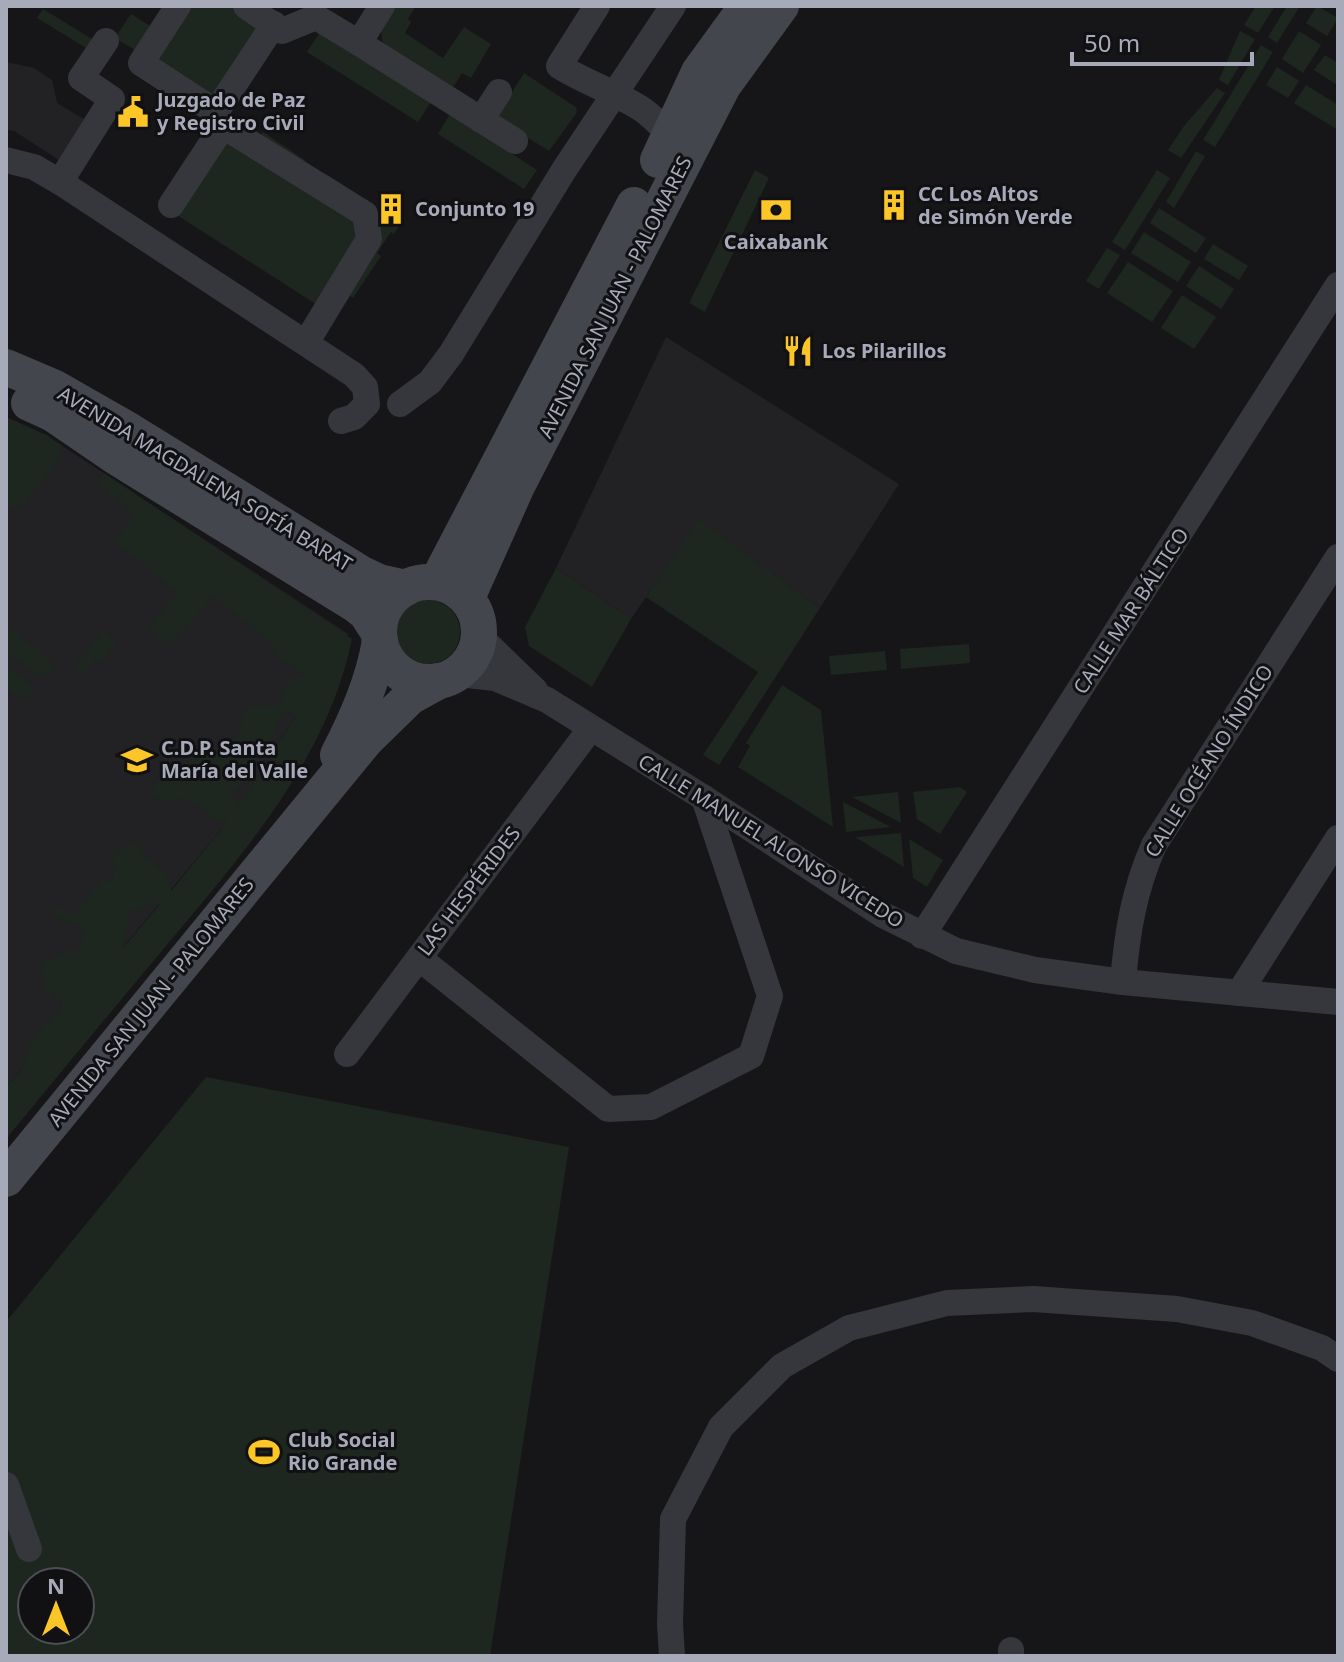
<svg xmlns="http://www.w3.org/2000/svg" width="1344" height="1662" viewBox="0 0 1344 1662" font-family="'Noto Sans',sans-serif">
	<rect width="100%" height="100%" fill="#161618"/>
	<g fill="#222225">
		<path d="M6,62L34,68L52,80L57,103L95,126L70,167L14,131L6,130Z"/>
		<path d="M666,337L899,484L820,608L699,520L631,619L556,568Z"/>
		<path d="M6,417L46,435L348,634L233,815L6,1088Z"/>
	</g>
	<g fill="#1d261f" fill-rule="evenodd">
		<path d="M178,6H264L230,111L141,63Z"/>
		<path d="M396,6H416L408,19L411,22L405,33L443,58L464,27L491,44L471,78L462,73L452,89L383,46L381,30Z"/>
		<path d="M1256,6H1275L1258,33L1244,25Z"/>
		<path d="M1287,6H1300L1277,43L1268,37Z"/>
		<path d="M1317,6L1338,18L1327,36L1306,23Z"/>
		<path d="M43,9L97,42L91,51L37,18Z"/>
		<path d="M131,14L155,29L140,53L115,38Z"/>
		<path d="M1240,31L1255,39L1228,85L1219,80Z"/>
		<path d="M1299,31L1321,45L1303,73L1282,59Z"/>
		<path d="M320,32L431,102L418,122L307,52Z"/>
		<path d="M1261,45L1273,52L1215,147L1203,140Z"/>
		<path d="M1325,55L1338,63L1337,85L1314,70Z"/>
		<path d="M1277,67L1299,81L1288,98L1266,85Z"/>
		<path d="M524,73L577,108L576,114L549,151L496,118Z"/>
		<path d="M1306,85L1338,105V130L1294,103Z"/>
		<path d="M1217,88L1225,93L1181,158L1168,150L1184,126Z"/>
		<path d="M450,114L537,170L524,189L438,134Z"/>
		<path d="M238,122L260,136L263,132L305,160L302,164L324,178L326,174L357,194L376,213L388,219L390,216L401,223L394,234L391,232L377,253L381,256L353,298L350,296L336,317L158,203L205,130Z"/>
		<path d="M1196,151L1205,156L1174,208L1166,202Z"/>
		<path d="M755,170L769,178L705,312L689,303Z"/>
		<path d="M1157,170L1170,178L1125,250L1112,242Z"/>
		<path d="M1159,208L1206,238L1196,253L1150,223Z"/>
		<path d="M1144,232L1191,262L1178,282L1131,253Z"/>
		<path d="M1213,244L1248,266L1239,280L1204,259Z"/>
		<path d="M1107,248L1120,255L1099,289L1086,281Z"/>
		<path d="M1128,262L1173,291L1152,322L1107,293Z"/>
		<path d="M1199,266L1234,289L1221,309L1186,286Z"/>
		<path d="M1182,295L1216,317L1194,349L1161,328Z"/>
		<path d="M6,417L46,435L61,445V456L27,500L20,507L6,508Z"/>
		<path d="M104,473L352,639C327,762 239,858 161,952C109,1014 58,1076 6,1139V1088L22,1069L30,1042L37,1036L41,1027L60,1011L62,1003L46,991L40,968L44,961L54,960L63,954L78,951C82,944 84,931 80,924L71,923L51,914L58,906L72,916L101,882L112,880L115,870L112,853L116,849L126,847L139,841L143,857L154,863L167,875L171,891L227,822L212,820L207,812L186,798C171,800 161,805 149,793L171,767H180L192,759L211,756L226,747L240,733L242,714L247,706H277C292,690 273,682 304,675L272,653L274,646L214,596L170,646L147,629L177,593L114,541L134,514L97,483ZM289,712L296,716L239,805L234,800L233,792L248,778L260,746L270,743L282,715ZM152,902L159,905L123,948C121,935 132,926 128,913L132,909L141,910Z"/>
		<path d="M699,519L820,608L719,765L703,755L758,672L646,597Z"/>
		<path d="M556,568L631,619L592,687L529,646L525,627Z"/>
		<circle cx="428" cy="632" r="32"/>
		<path d="M6,625L56,666L50,673L37,676L6,651Z"/>
		<path d="M103,631L117,643L100,662L96,659L84,674L74,666Z"/>
		<path d="M969,644L970,663L901,669L900,649Z"/>
		<path d="M885,651L887,670L831,675L829,656Z"/>
		<path d="M6,664L35,688L23,702L6,688Z"/>
		<path d="M782,685L821,710L833,827L738,767L750,746L746,743Z"/>
		<path d="M960,787L967,792L940,834L917,819L913,792Z"/>
		<path d="M898,792L901,823L852,797Z"/>
		<path d="M843,802L891,827L846,832Z"/>
		<path d="M901,833L904,867L855,837Z"/>
		<path d="M909,839L943,860L927,887L913,878Z"/>
		<path d="M206,1077L569,1147L490,1656H6V1322ZM32,1582H80V1630H32Z"/>
	</g>
	<g fill="none" stroke-linecap="round" stroke-linejoin="round">
		<g stroke="#36373d" stroke-width="26">
			<path d="M178,6L141,63L216,112L223,126"/>
			<path d="M246,6L282,31L316,17L359,43L382,6"/>
			<path d="M597,6L559,66C586,83 616,92 643,110C653,117 662,127 671,136"/>
			<path d="M359,43L515,141"/>
			<path d="M216,112L274,24"/>
			<path d="M481,120L499,92"/>
			<path d="M6,160L34,167L60,182L354,375L365,387L367,404L354,417L341,421"/>
			<path d="M60,182L112,99L81,78L106,41"/>
			<path d="M171,205L223,126L365,214L369,239L306,343"/>
			<path d="M400,404L430,382L451,354L564,170L673,6"/>
			<path d="M480,637L535,690"/>
			<path d="M458,674L495,678L547,700L704,798L883,915L956,951L1035,970L1123,982L1338,1002"/>
			<path d="M922,936L1338,285"/>
			<path d="M419,958L608,1109L651,1107L751,1056L770,996L704,798"/>
			<path d="M1123,982C1127,933 1134,890 1154,845L1338,557"/>
			<path d="M1239,993L1338,838"/>
			<path d="M347,1054L591,728"/>
			<path d="M6,1485L29,1549"/>
			<path d="M1011,1650V1656"/>
			<path d="M672,1656L670,1624L673,1519L721,1427L782,1366L849,1328L947,1303L1033,1299L1177,1309L1252,1323L1322,1348L1338,1359"/>
		</g>
		<g stroke="#44464d" stroke-width="36">
			<path d="M658,160L699,72L747,6"/>
			<path d="M6,367L53,387L130,431L362,574L379,582L406,588"/>
			<path d="M29,403L53,414L116,457L356,605L366,613L379,633"/>
			<circle cx="429" cy="632" r="50"/>
			<path d="M437,582L634,205"/>
			<path d="M467,598L517,486L723,86L781,6"/>
			<path d="M338,755C357,718 373,682 380,641"/>
			<path d="M6,1179L365,741L410,697L439,681"/>
		</g>
	</g>
	<defs>
		<symbol id="civic-bare" viewBox="-9 -9 18 18"><path d="M-.6-6.5H3V-4.5H.6V-3L4-1V1h2V6H-6V1h2V-1L-.6-3ZM-1.2 2.5V6h2.4V2.5Z" fill="#fcc629" stroke="#111113" stroke-width="2.5" paint-order="stroke"/></symbol>
		<symbol id="building-bare" viewBox="-9 -9 18 18"><path d="M-4-6H4V6H1V3H-1V6H-4ZM-2.5-4.3h1.7v1.8h-1.7ZM.8-4.3h1.7v1.8H.8ZM-2.5-1h1.7V.8h-1.7ZM.8-1h1.7V.8H.8Z" fill="#fcc629" stroke="#111113" stroke-width="2.5" paint-order="stroke"/></symbol>
		<symbol id="bank-bare" viewBox="-9 -9 18 18"><path d="M-6-4H6V4H-6ZM0-2.3a2.3 2.3 0 1 0 0 4.6a2.3 2.3 0 1 0 0-4.6Z" fill="#fcc629" stroke="#111113" stroke-width="2.5" paint-order="stroke"/></symbol>
		<symbol id="restaurant-bare" viewBox="-9 -9 18 18"><path d="M-5-6h1v4h1v-4h1v4h1v-4h1v5L-1.5 .5V6h-2V.5L-5-1ZM5-6V6H3V1.5H1.5Q1.5-4 5-6Z" fill="#fcc629" stroke="#111113" stroke-width="2.5" paint-order="stroke"/></symbol>
		<symbol id="school-bare" viewBox="-9 -9 18 18"><path d="M0-5L7-2L0 1L-7-2ZM-4 1L0 2.5L4 1V4Q0 6-4 4Z" fill="#fcc629" stroke="#111113" stroke-width="2.5" paint-order="stroke"/></symbol>
		<symbol id="stadium-bare" viewBox="-9 -9 18 18"><path d="M0-5a6.5 5 0 1 0 0 10a6.5 5 0 1 0 0-10ZM-3.5-1.8h7v3.6h-7Z" fill="#fcc629" stroke="#111113" stroke-width="2.5" paint-order="stroke"/></symbol>
	</defs>
	<g fill-rule="evenodd">
		<use href="#civic-bare" x="111" y="90" width="44" height="44"/>
		<use href="#building-bare" x="872" y="183" width="44" height="44"/>
		<use href="#building-bare" x="369" y="187" width="44" height="44"/>
		<use href="#bank-bare" x="754" y="188" width="44" height="44"/>
		<use href="#restaurant-bare" x="776" y="329" width="44" height="44"/>
		<use href="#school-bare" x="115" y="738" width="44" height="44"/>
		<use href="#stadium-bare" x="242" y="1430" width="44" height="44"/>
	</g>
	<g text-anchor="middle" stroke-width="6" stroke-linejoin="round" paint-order="stroke">
		<g font-size="20" font-weight="bold" fill="#a7abb9" stroke="#111113" text-anchor="start">
			<text x="157" y="107">Juzgado de Paz<tspan x="157" dy="23">y Registro Civil</tspan></text>
			<text x="918" y="201">CC Los Altos<tspan x="918" dy="23">de Simón Verde</tspan></text>
			<text x="415" y="216">Conjunto 19</text>
			<text x="776" y="249" text-anchor="middle">Caixabank</text>
			<text x="822" y="358">Los Pilarillos</text>
			<text x="161" y="755">C.D.P. Santa<tspan x="161" dy="23">María del Valle</tspan></text>
			<text x="288" y="1447">Club Social<tspan x="288" dy="23">Rio Grande</tspan></text>
		</g>
		<g font-size="20" fill="#a7abb9" stroke="#111113">
			<text transform="translate(615 297) rotate(-63)" y="7">AVENIDA SAN JUAN - PALOMARES</text>
			<text transform="translate(205 479) rotate(31)" y="7">AVENIDA MAGDALENA SOFÍA BARAT</text>
			<text transform="translate(1131 611) rotate(-57)" y="7">CALLE MAR BÁLTICO</text>
			<text transform="translate(1209 761) rotate(-58)" y="7">CALLE OCÉANO ÍNDICO</text>
			<text transform="translate(771 841) rotate(32)" y="7">CALLE MANUEL ALONSO VICEDO</text>
			<text transform="translate(469 891) rotate(-53)" y="7">LAS HESPÉRIDES</text>
			<text transform="translate(151 1002) rotate(-51)" y="7">AVENIDA SAN JUAN - PALOMARES</text>
		</g>
	</g>
	<rect width="1344" height="1662" fill="none" stroke="#a7abb9" stroke-width="16"/>
	<g transform="translate(56 1606)"><circle r="38" fill="#111113" stroke="#4d4f55" stroke-width="2"/>
	<path d="M0-6L14 30L0 20L-14 30Z" fill="#fcc629"/>
	<text y="-12" font-size="22" font-weight="bold" text-anchor="middle" fill="#a7abb9">N</text>
	</g>
	<path d="M1072 52v12h180v-12" fill="none" stroke="#a7abb9" stroke-width="4"/>
	<text x="1084" y="52" font-size="24" fill="#a7abb9" stroke="#111113" stroke-width="6" paint-order="stroke">50 m</text>
</svg>
